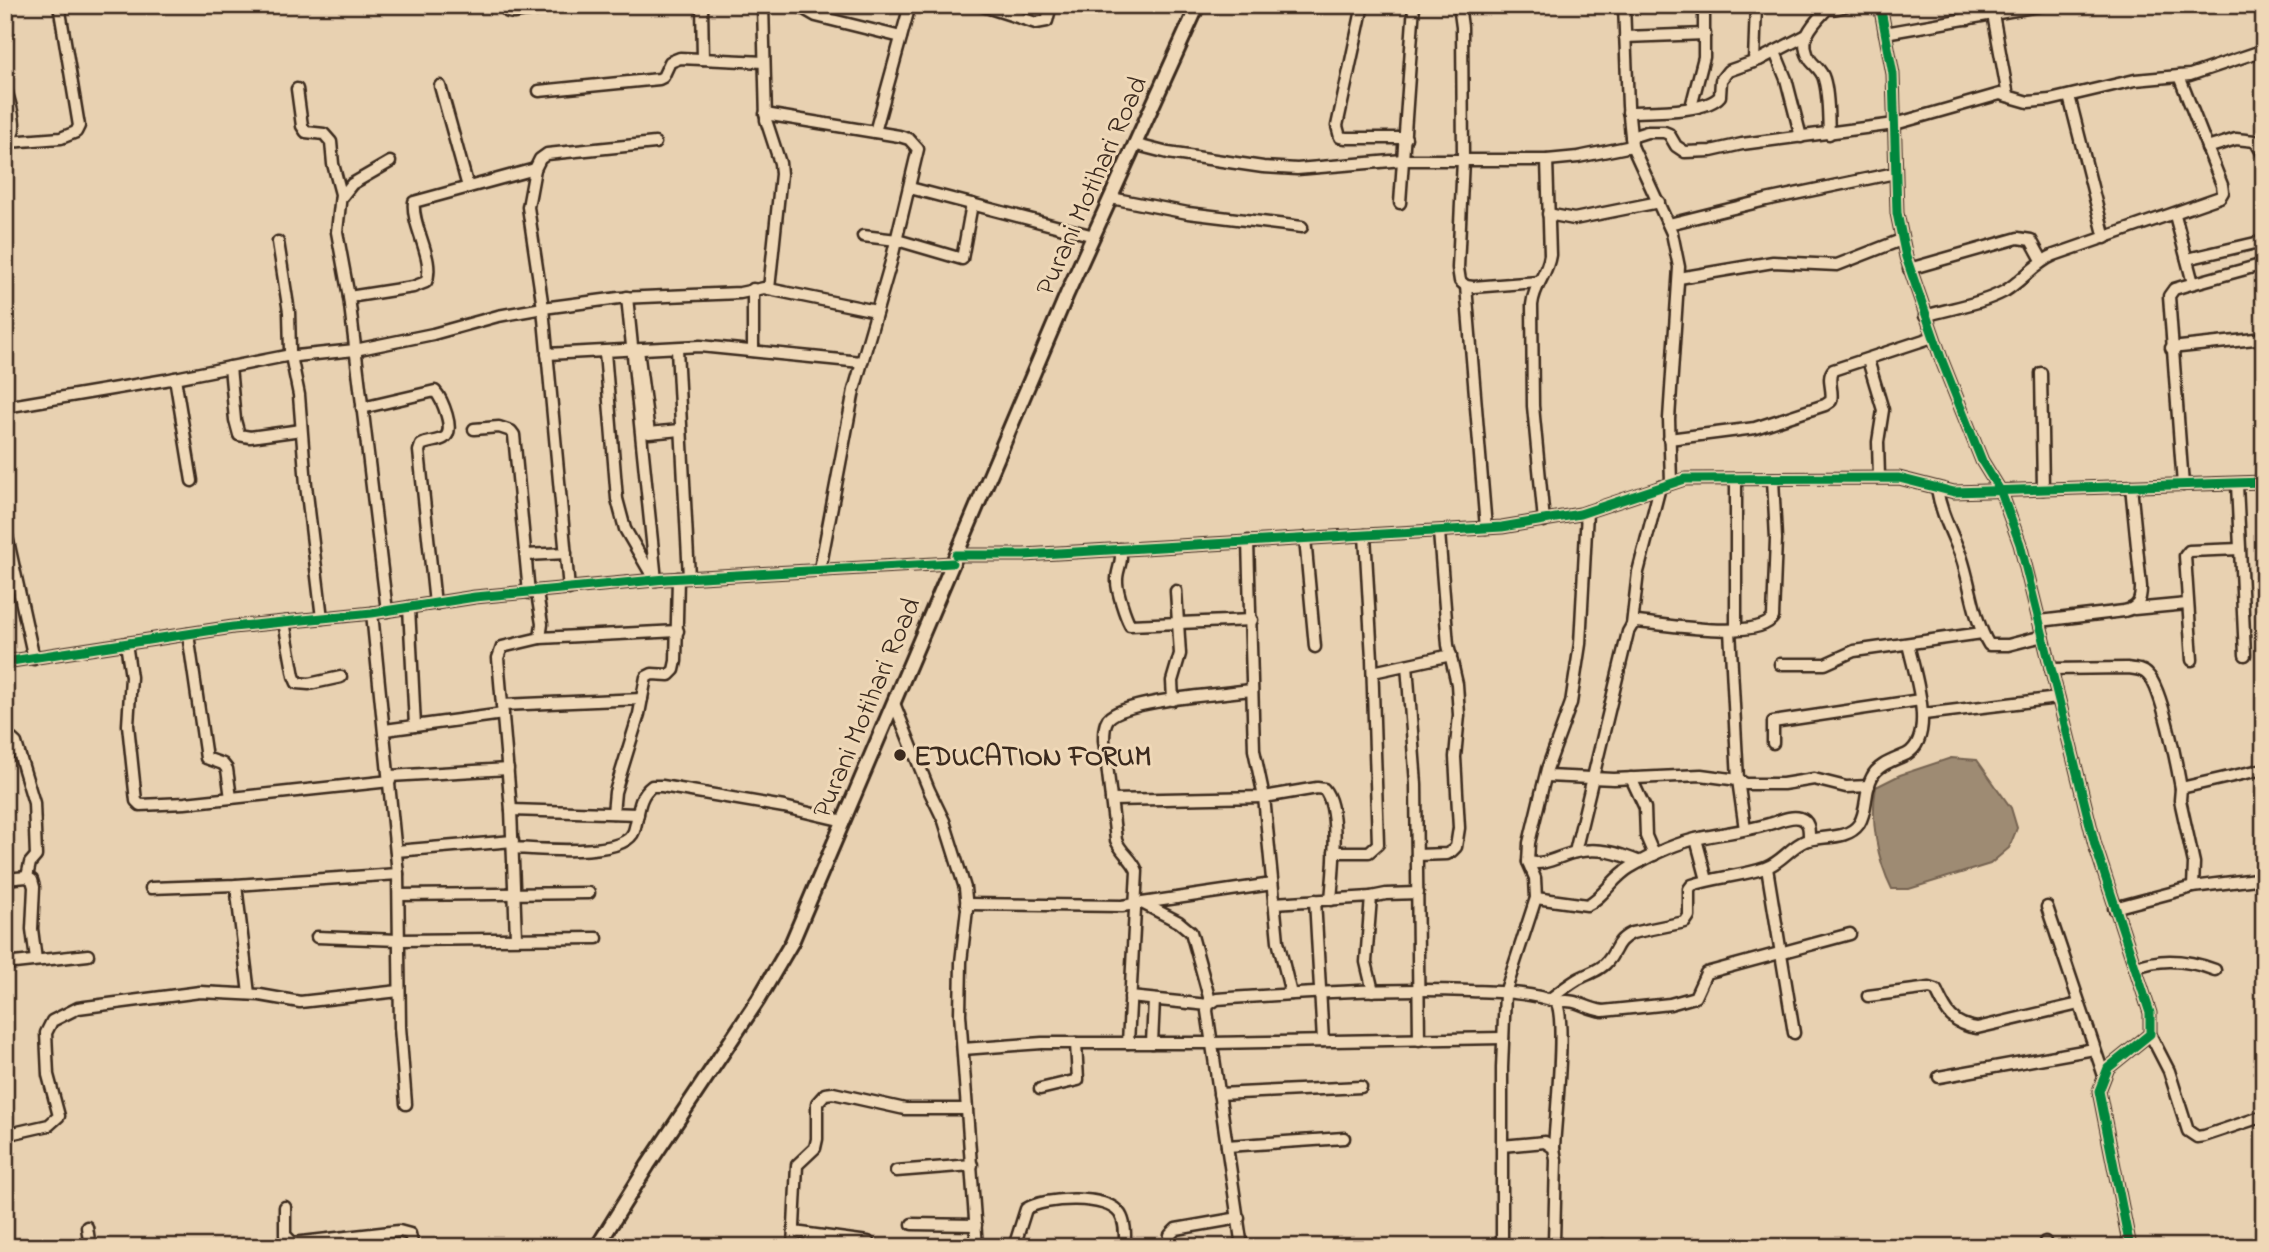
<svg xmlns="http://www.w3.org/2000/svg" width="2269" height="1252" viewBox="0 0 2269 1252" font-family="'Indie Flower',sans-serif">
	<rect width="100%" height="100%" fill="#e8d1b1"/>
	<filter id="ink" filterUnits="userSpaceOnUse"><feTurbulence type="fractalNoise" baseFrequency=".0143" numOctaves="2"/><feDisplacementMap in="SourceGraphic" scale="14" xChannelSelector="R" yChannelSelector="G"/><feConvolveMatrix kernelMatrix="1 2 1 2 8 2 1 2 1" color-interpolation-filters="sRGB"/></filter>
	<g filter="url(#ink)">
		<path fill="#9e8b73" stroke="#766451" stroke-width="2" d="M1951,758L1977,760L2011,808L2017,828L2009,848L1990,864L1909,889H1892C1877,859 1870,820 1876,787L1900,775Z"/>
		<g fill="none" stroke-linecap="round" stroke-linejoin="round">
			<defs>
				<g id="minor">
					<path d="M504,5L508,12L513,13L569,5"/>
					<path d="M702,5L703,59"/>
					<path d="M763,5L766,120L780,163L781,174L769,289"/>
					<path d="M797,5L816,16L901,37"/>
					<path d="M980,5L1036,23L1047,21L1051,5"/>
					<path d="M1178,5L1196,9"/>
					<path d="M1363,5L1337,126L1340,137L1346,138H1406"/>
					<path d="M1459,5L1462,27L1463,159L1458,268L1460,281L1466,286L1473,287L1538,282"/>
					<path d="M1624,5L1628,106L1632,146L1672,233L1679,267L1669,419L1671,482"/>
					<path d="M1880,5L1893,74L1897,213L1906,257L1942,361L1982,461L2001,492L2020,544L2095,845L2150,1013V1034L2108,1068L2099,1091L2130,1247"/>
					<path d="M1965,5L1968,19"/>
					<path d="M1823,6C1831,12 1840,7 1849,5"/>
					<path d="M1827,9C1813,24 1796,40 1811,61C1816,67 1822,71 1824,79C1829,95 1828,116 1829,134"/>
					<path d="M1993,14L2008,96"/>
					<path d="M1885,33L2044,5"/>
					<path d="M1625,37L1705,34"/>
					<path d="M1775,52L1786,79L1801,137"/>
					<path d="M1754,62L1756,5"/>
					<path d="M5,85C8,101 23,132 6,142"/>
					<path d="M440,86L468,187"/>
					<path d="M297,89L302,126L306,132L324,134L331,142L333,164L341,194L337,232L349,297L387,611"/>
					<path d="M539,91L659,79L663,77L670,62L680,58L764,62"/>
					<path d="M2069,96L2105,238"/>
					<path d="M1691,107L1704,57V5"/>
					<path d="M1628,112C1650,111 1706,113 1720,96L1721,80L1728,71L1759,60L1805,36"/>
					<path d="M765,114L899,136L909,139L918,149L891,262L854,390L820,569"/>
					<path d="M875,132L910,5"/>
					<path d="M1631,137L1647,132H1664L1669,134L1676,146L1685,152L1711,151L1742,144L1895,124L2000,94L2028,102L2050,100L2135,80L2190,75L2264,50"/>
					<path d="M8,142L61,138L76,132L79,126L59,5"/>
					<path d="M1137,145L1168,153L1263,167L1297,169L1403,160H1547L1578,157L1632,146"/>
					<path d="M2207,148L2236,139L2255,141L2264,156"/>
					<path d="M910,188L1094,236"/>
					<path d="M341,198L352,184L390,162"/>
					<path d="M1111,198L1188,213L1302,227"/>
					<path d="M1400,203L1414,5"/>
					<path d="M1548,214L1574,219L1659,202"/>
					<path d="M2175,215L2193,283"/>
					<path d="M1669,224L1766,200L1895,173"/>
					<path d="M863,236L897,240L962,259L972,204"/>
					<path d="M278,242L289,312L290,351L299,395L306,485L322,618"/>
					<path d="M2187,259L2264,241"/>
					<path d="M1909,269L2018,238L2031,240L2042,260"/>
					<path d="M1679,278L1773,262L1837,265L1901,240"/>
					<path d="M1466,286L1486,528"/>
					<path d="M349,297L413,287L426,282C436,260 411,226 414,202L535,169"/>
					<path d="M627,297L656,580"/>
					<path d="M1925,316C1951,308 1981,304 2005,291C2023,280 2035,263 2054,255L2220,197L2223,192L2222,185L2179,76"/>
					<path d="M2171,348L2264,338"/>
					<path d="M677,349L689,577"/>
					<path d="M638,350L649,433L680,430"/>
					<path d="M753,351V289"/>
					<path d="M605,352L617,499L625,529L654,579"/>
					<path d="M547,354L700,346L861,362"/>
					<path d="M292,359L296,356L355,350L433,334L498,316L543,308L619,298L740,293L764,288L876,311"/>
					<path d="M1868,360L1883,410L1878,442L1879,477"/>
					<path d="M230,367L235,420L239,435L250,437L301,430"/>
					<path d="M2041,373L2043,489"/>
					<path d="M175,378L192,481"/>
					<path d="M5,407L165,380L291,355"/>
					<path d="M362,408L435,391C442,399 456,431 444,438C437,442 428,441 421,445L419,451L435,604"/>
					<path d="M474,429L499,427L511,431L514,435L529,593"/>
					<path d="M1669,439L1755,428L1825,405L1831,401C1834,390 1826,379 1833,370L1933,337"/>
					<path d="M1736,480V629"/>
					<path d="M2237,484L2245,655"/>
					<path d="M2183,485L2169,296L2174,289L2184,286L2264,264"/>
					<path d="M1937,489C1941,514 1952,533 1961,556C1971,585 1973,618 1989,645H2008L2043,636"/>
					<path d="M1544,521L1533,406L1532,305C1534,284 1547,276 1550,255L1547,160"/>
					<path d="M5,527L34,659"/>
					<path d="M1305,538L1315,647"/>
					<path d="M1248,541L1254,750L1264,797L1278,941L1291,994"/>
					<path d="M1120,549C1124,562 1116,570 1117,582C1117,591 1125,616 1130,625L1252,620"/>
					<path d="M526,555L566,553"/>
					<path d="M956,555H1024L1502,527L1580,514L1685,479L1899,478L1954,492L2264,482"/>
					<path d="M569,589L543,308L528,207L535,169L540,159L547,154L655,143"/>
					<path d="M409,607L415,726"/>
					<path d="M2134,609L2187,604"/>
					<path d="M372,613L398,874L400,1027L406,1104"/>
					<path d="M2040,621L2124,611C2138,608 2141,601 2141,587L2131,486"/>
					<path d="M284,622L294,676L297,683L309,684L341,677"/>
					<path d="M1632,625L1638,572L1660,487"/>
					<path d="M1730,630L1738,780L1745,829"/>
					<path d="M188,634L206,758L223,764L227,769L231,798"/>
					<path d="M540,638L678,631"/>
					<path d="M126,643L131,677L128,725L136,801L140,805L185,803L390,781"/>
					<path d="M2192,660L2185,556L2189,551L2240,549"/>
					<path d="M5,662L233,627L372,613L475,597L666,579L952,563"/>
					<path d="M1780,664H1825L1854,651L1982,633"/>
					<path d="M1407,665L1416,784L1419,1040"/>
					<path d="M2051,669L2127,668C2135,669 2143,669 2148,675C2162,688 2177,766 2181,788"/>
					<path d="M1373,672L1451,655"/>
					<path d="M1173,700L1172,681L1180,654L1176,591"/>
					<path d="M894,703L929,790L944,821L965,888L967,909L961,962L960,1014L977,1247"/>
					<path d="M502,705L642,699"/>
					<path d="M1924,714L2058,698"/>
					<path d="M385,730L503,714"/>
					<path d="M5,733L16,743L34,803L36,856L30,863L27,877"/>
					<path d="M1773,743V722L1920,700"/>
					<path d="M390,776L508,769"/>
					<path d="M1546,776L1614,779L1701,775L1738,780L1746,784H1783L1814,779L1846,787L1869,786"/>
					<path d="M1631,778L1645,808L1646,836L1654,855"/>
					<path d="M1111,800L1264,797L1317,788L1324,789C1341,809 1333,873 1331,900"/>
					<path d="M511,810L638,814"/>
					<path d="M613,813L615,792L639,714L646,677L652,674L669,675L674,670L676,661L678,578"/>
					<path d="M1696,839L1707,880"/>
					<path d="M513,848C537,849 625,858 634,831C639,816 637,797 652,786H662L784,807L844,821"/>
					<path d="M396,851L513,841"/>
					<path d="M1334,852H1369L1378,844L1372,659L1365,535"/>
					<path d="M1575,852L1628,632L1632,625L1637,622C1663,624 1760,641 1773,617L1776,539L1773,479"/>
					<path d="M1417,855L1447,854L1452,851L1456,847L1459,828L1455,757L1459,715L1457,684L1448,645L1439,532"/>
					<path d="M1528,862C1547,866 1558,856 1576,852C1599,847 1618,853 1640,862"/>
					<path d="M1767,868L1794,1033"/>
					<path d="M5,879L27,877L32,880L34,887L32,929L36,960"/>
					<path d="M236,885L249,994"/>
					<path d="M2193,887L2194,863L2180,800L2181,788L2264,769"/>
					<path d="M151,888L236,885L398,874"/>
					<path d="M399,895L589,893"/>
					<path d="M1536,898L1587,905C1604,897 1613,877 1631,867C1651,855 1676,843 1700,838C1723,833 1746,831 1769,824C1778,822 1790,815 1800,818C1810,821 1809,831 1809,840"/>
					<path d="M1315,900L1323,1041"/>
					<path d="M1142,903L1179,922L1191,932L1209,997L1212,1001"/>
					<path d="M1274,903L1371,897"/>
					<path d="M966,904L1122,906L1272,884"/>
					<path d="M2047,907L2104,1076"/>
					<path d="M2114,908L2193,887L2264,878"/>
					<path d="M317,937L399,940L597,938"/>
					<path d="M516,937L511,810L498,658L502,647L540,638L542,624L537,593"/>
					<path d="M5,964L88,955"/>
					<path d="M2135,968C2161,957 2188,960 2215,970"/>
					<path d="M1373,991L1366,962L1371,897L1386,894L1418,893"/>
					<path d="M1868,996L1930,988L1936,990C1945,1009 1951,1025 1977,1028L2079,1004"/>
					<path d="M1130,997L1208,1005"/>
					<path d="M1550,999C1559,992 1568,985 1578,979C1587,974 1601,970 1607,962C1618,950 1614,942 1632,933L1685,922L1689,916V889L1692,885C1716,877 1742,876 1765,868C1782,862 1790,847 1805,841C1822,835 1847,841 1859,824C1868,810 1864,791 1872,777C1878,764 1895,760 1907,754C1937,736 1914,672 1908,644"/>
					<path d="M1556,1002C1579,998 1582,1008 1603,1011L1670,1004L1695,997L1706,973L1850,934"/>
					<path d="M2150,1034L2169,1071L2188,1131L2197,1137L2204,1136L2264,1116"/>
					<path d="M1128,1043L1137,871C1132,858 1120,852 1116,840L1104,740C1104,733 1104,725 1108,719C1124,700 1223,694 1251,690"/>
					<path d="M1152,1043L1154,1000"/>
					<path d="M963,1049L1042,1043H1211L1503,1038"/>
					<path d="M1939,1077L2094,1049"/>
					<path d="M1040,1089L1078,1080L1076,1043"/>
					<path d="M1219,1094L1361,1087"/>
					<path d="M5,1135L49,1125L59,1116L48,1075L46,1033L52,1021L78,1008L200,992L260,995L300,1002L399,991"/>
					<path d="M1227,1146L1344,1138"/>
					<path d="M1502,1146L1545,1142L1554,1148L1556,1160L1554,1242"/>
					<path d="M896,1171L972,1165"/>
					<path d="M285,1207V1235L293,1243L399,1231L410,1234L413,1247"/>
					<path d="M912,1224L976,1225"/>
					<path d="M87,1227L90,1247"/>
					<path d="M794,1232L868,1242V1247"/>
					<path d="M2045,1242L2046,1247"/>
					<path d="M1602,1245V1247"/>
					<path d="M793,1247L797,1165L815,1148L817,1139V1103L825,1094L833,1093L905,1109H967"/>
					<path d="M1014,1247L1026,1209C1044,1197 1108,1194 1120,1214C1126,1223 1125,1236 1125,1247"/>
					<path d="M1169,1247L1170,1235L1176,1229L1239,1218"/>
					<path d="M1242,1247L1207,1011L1208,1005L1217,999C1301,993 1386,988 1471,991C1496,992 1533,992 1556,1002C1567,1018 1555,1123 1554,1148"/>
					<path d="M1502,1247V1068L1505,993L1536,898L1535,878L1528,862L1529,843L1547,769L1571,703L1580,644L1587,512"/>
				</g>
				<path id="major" d="M597,1247L648,1165L758,1000L792,942L1067,294L1198,5"/>
			</defs>
			<use href="#minor" stroke="#3b2a1e" stroke-width="15"/>
			<use href="#major" stroke="#3b2a1e" stroke-width="18"/>
			<use href="#minor" stroke="#efd8b7" stroke-width="10"/>
			<use href="#major" stroke="#efd8b7" stroke-width="12"/>
			<defs>
				<g id="cycleway">
					<path d="M1880,5L1893,74L1897,213L1906,257L1942,361L1982,461L2001,492L2020,544L2095,845L2150,1013V1034L2108,1068L2099,1091L2130,1247"/>
					<path d="M956,555H1024L1502,527L1580,514L1685,479L1899,478L1954,492L2264,482"/>
					<path d="M5,662L233,627L372,613L475,597L666,579L952,563"/>
				</g>
			</defs>
			<use href="#cycleway" stroke="#efd8b7" stroke-width="13"/>
			<use href="#cycleway" stroke="#00873e" stroke-width="9"/>
		</g>
	</g>
	<circle fill="#3b2a1e" stroke="#efd8b7" stroke-width="2.5" cx="900" cy="755" r="7"/>
	<g text-anchor="middle" stroke-width="6" stroke-linejoin="round" paint-order="stroke">
		<g font-size="28" fill="#3b2a1e" stroke="#efd8b7">
			<text transform="translate(1090 185) rotate(-66)" y="10">Purani Motihari Road</text>
			<text transform="translate(865 707) rotate(-67)" y="10">Purani Motihari Road</text>
		</g>
		<g font-size="28" font-weight="bold" fill="#3b2a1e" stroke="#efd8b7" text-anchor="start">
			<text x="914" y="765">EDUCATION FORUM</text>
		</g>
	</g>
	<rect width="2269" height="1252" fill="none" stroke="#efd8b7" stroke-width="28"/>
	<rect x="14" y="14" width="2241" height="1224" fill="none" stroke="#3b2a1e" stroke-width="2.5" filter="url(#ink)"/>
</svg>
